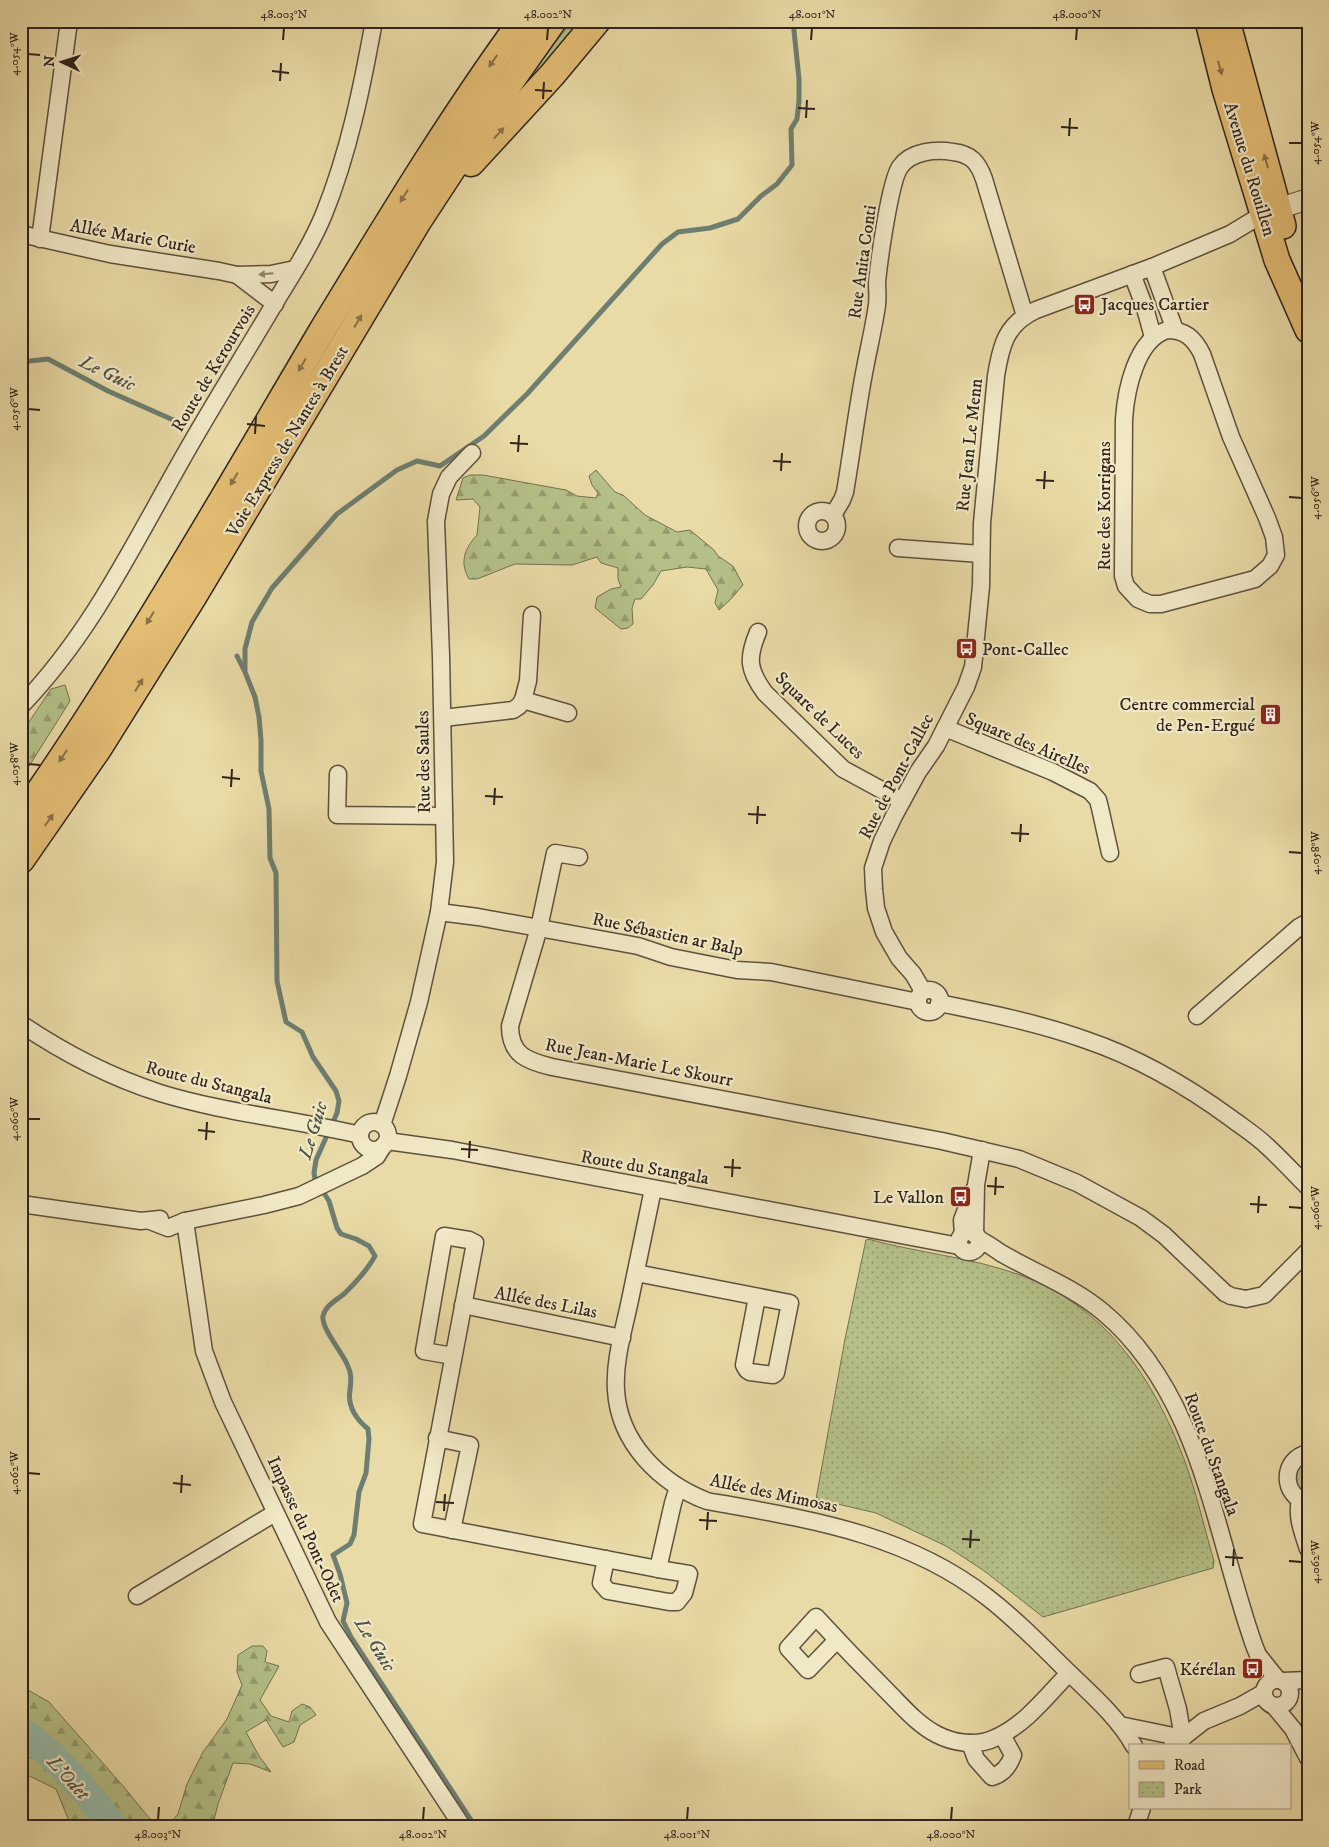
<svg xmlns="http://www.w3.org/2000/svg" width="1329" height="1847" viewBox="0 0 1329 1847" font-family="'IM FELL DW Pica',serif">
	<defs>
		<pattern id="forest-firs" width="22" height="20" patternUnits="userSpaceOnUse" patternTransform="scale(1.25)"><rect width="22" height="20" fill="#b5c088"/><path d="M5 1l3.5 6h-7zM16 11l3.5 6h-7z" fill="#949c6e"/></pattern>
		<pattern id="park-dots" width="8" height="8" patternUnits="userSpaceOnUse" patternTransform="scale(1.25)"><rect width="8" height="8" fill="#b5c088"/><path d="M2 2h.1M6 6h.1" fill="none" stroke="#949c6e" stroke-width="1.8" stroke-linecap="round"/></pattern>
	</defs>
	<rect width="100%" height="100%" fill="#e9dba7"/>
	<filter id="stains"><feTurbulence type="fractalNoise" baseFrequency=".004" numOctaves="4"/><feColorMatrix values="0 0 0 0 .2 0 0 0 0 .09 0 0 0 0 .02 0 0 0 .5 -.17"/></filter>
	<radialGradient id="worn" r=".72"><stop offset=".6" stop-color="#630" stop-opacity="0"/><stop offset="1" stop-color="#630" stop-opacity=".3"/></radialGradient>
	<g fill="#b5c088" stroke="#727252">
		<path d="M572,21H584L525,89L523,85Z"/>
		<path d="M1308,1459V1496L1298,1491L1294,1470Z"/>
	</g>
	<g fill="url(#forest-firs)" stroke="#727252">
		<path d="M596,470L615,492L623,495L645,515L677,532L690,530L714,550L718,556L733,566L743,585L730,600L719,610L715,603L718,590L706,569L687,567L661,571L653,585L641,599H635L632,608L633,624L628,628L621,629L595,608L597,597L611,589L621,587L618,579V568L601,563L597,557L572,565L515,564L477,579H469C459,562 465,548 477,535L480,507L473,499L456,500L463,478L470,475H483L566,490L577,496L596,498L598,493L592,485L589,476Z"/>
		<path d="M65,685L70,701L21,779V734L51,689Z"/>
		<path d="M252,1646H263L267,1651L265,1662L279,1666L260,1700L271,1716L289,1722L292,1711L302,1704L310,1707L316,1715L300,1725L294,1742L283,1747L266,1720L246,1732L259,1756L271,1772L250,1764L233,1763L218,1804L214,1820L207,1826H71L56,1789L21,1772V1686L49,1702L123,1786L150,1819L163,1822H171L178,1814L187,1784L203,1752L227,1719L242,1685L237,1672L238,1655Z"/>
	</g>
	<path fill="url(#park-dots)" stroke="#727252" d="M868,1239C918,1253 971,1257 1020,1275C1105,1306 1153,1377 1184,1459C1196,1491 1204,1527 1214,1561L1213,1568L1043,1617L983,1570L946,1546L876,1513L816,1499L845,1339L866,1240Z"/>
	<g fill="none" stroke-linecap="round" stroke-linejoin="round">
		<g stroke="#6e7e71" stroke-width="5">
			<path d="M21,362L48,359L108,391L180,423"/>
			<path d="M237,656L245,672L255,697L259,717L261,740V771L269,809L270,858L276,873L277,981L286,1022L302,1032L313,1057L336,1091L339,1101L337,1113L316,1160L314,1173L315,1179L329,1201L337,1228L341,1234L356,1239L369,1246L375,1256C368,1269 357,1281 346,1292C338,1300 326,1304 323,1316C321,1328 342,1352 347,1364C352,1374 351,1380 350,1390C347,1407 356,1419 368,1429L369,1439L366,1473L359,1492L354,1535L350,1544L333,1555L340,1574L347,1603L343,1621L351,1637L475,1826"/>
			<path d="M245,670V649L252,622L272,588L337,514L397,470L417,461L440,466L484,436L527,394L662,244L678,232L710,228L738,219L761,196L777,184L792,165L791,129L797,119L799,101V79L793,21"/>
		</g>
		<path stroke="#97bbab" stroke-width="29" d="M21,1731C57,1755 86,1792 113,1826"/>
		<defs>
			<g id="minor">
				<path d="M21,234L110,254L219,271L237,275L271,274L295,269"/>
				<path d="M40,239L69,21"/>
				<path d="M1152,267L1175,330"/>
				<path d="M1132,274L1145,308L1153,337"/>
				<path d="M237,275L275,304"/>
				<path d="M1167,330C1185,330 1194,338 1202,354L1231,437L1267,518L1274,537L1276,555L1270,566L1255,579L1161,604H1150L1138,599L1126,586L1123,576L1124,419C1126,390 1136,340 1167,330Z"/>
				<circle cx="822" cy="526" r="15"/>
				<path d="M833,515L842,500L845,492C852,451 857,409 865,368C869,347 874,326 877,305C878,297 877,289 877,282C879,261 890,181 900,167C911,151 936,149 953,152C971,154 978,162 984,179L1025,316"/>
				<path d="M898,548L981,554"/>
				<path d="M758,632C747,658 748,670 765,693L843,769L902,801"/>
				<path d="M523,700L528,681L532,615"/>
				<path d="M21,706C93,631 134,543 185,454C215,401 248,349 279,296C295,270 312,243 324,214C349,152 362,87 374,21"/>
				<path d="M443,718L513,710L519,706L523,700L568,713"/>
				<path d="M945,728L1053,772L1090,791L1098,800L1100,808L1110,853"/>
				<path d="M338,774L337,815L444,816"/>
				<path d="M579,857L555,853L539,928L510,1026C510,1055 527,1061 552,1067L942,1141L1019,1159L1077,1183L1141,1218L1164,1235L1225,1293L1231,1296L1246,1299L1264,1295L1308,1251"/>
				<path d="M439,912L478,917L638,946L671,957L737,970L771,972L918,1002"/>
				<circle cx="929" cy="1001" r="11"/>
				<path d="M923,991L913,974L899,958L884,932L876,908L874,889L873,868L882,841L894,816L918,772L936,746L966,687L973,667L981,586L982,523L996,376C1001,345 1006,324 1036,310L1152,267L1230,234L1263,214"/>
				<path d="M939,1003C989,1013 1038,1023 1086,1040C1139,1058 1187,1086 1232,1119C1244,1128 1257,1136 1268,1147C1282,1160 1295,1174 1308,1187"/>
				<path d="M1197,1016L1299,927L1308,922"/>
				<path d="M21,1024C64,1053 110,1077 160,1093C225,1113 293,1119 360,1135"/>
				<circle cx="374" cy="1136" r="14"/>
				<path d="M382,1125L398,1076L419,1002L439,912L445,862L441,656L436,521L441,494L449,477L472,453"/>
				<path d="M387,1141L452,1150L959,1246"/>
				<path d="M653,1189C645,1226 638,1263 630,1300C624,1329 614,1360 616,1390C619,1443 660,1483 707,1501C807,1519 905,1533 987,1597C1013,1617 1037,1641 1060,1664C1085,1689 1116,1714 1134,1746"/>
				<path d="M21,1204L141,1221L160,1219"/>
				<path d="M150,1221L168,1228L185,1221L264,1205L299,1196L362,1166L377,1156L383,1146"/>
				<path d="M185,1221L204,1351L223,1402L328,1622L462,1826"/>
				<circle cx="969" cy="1242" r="10"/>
				<path d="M963,1234L962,1220L973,1191"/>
				<path d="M975,1235L976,1185L982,1150"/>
				<path d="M979,1239C986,1243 994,1248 1001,1253C1035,1273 1072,1286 1103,1312C1201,1394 1214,1532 1254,1645L1258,1655L1278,1680"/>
				<path d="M636,1273L790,1303L776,1373L773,1375L750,1372L747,1370L744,1365L757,1297"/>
				<path d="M463,1305L622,1338"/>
				<path d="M453,1356L424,1351L444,1236L469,1240L475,1243L422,1524L658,1569L673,1503L678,1487"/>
				<path d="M437,1438L470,1445L452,1530"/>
				<path d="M1308,1453C1281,1459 1281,1496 1308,1503"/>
				<path d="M1300,1500C1296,1517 1303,1533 1308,1549"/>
				<path d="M606,1559L601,1583L608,1591L669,1602H677L684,1593L689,1574L658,1569"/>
				<path d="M137,1596L275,1513"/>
				<path d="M837,1640L808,1670L788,1648L816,1617C839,1642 863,1667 887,1691C902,1706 917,1724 936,1734C953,1743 977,1747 995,1738C1025,1725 1047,1696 1069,1673"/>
				<path d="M1139,1674L1166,1667L1178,1709L1183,1738"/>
				<circle cx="1277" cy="1693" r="13"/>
				<path d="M1283,1681L1308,1680"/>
				<path d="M1274,1706L1293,1729L1308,1758"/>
				<path d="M1120,1725L1183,1738"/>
				<path d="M970,1743L976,1759L992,1777C1003,1774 1009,1766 1013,1755L1002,1735"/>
				<path d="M1172,1746L1204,1721L1240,1706L1263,1693"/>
				<path d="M1136,1826L1142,1808"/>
			</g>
			<path id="tertiary" d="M1265,213L1308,199"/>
			<g id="primary">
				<path d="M1208,21L1225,89L1277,260L1308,330"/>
				<path d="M1227,21L1283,226"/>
			</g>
			<g id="trunk">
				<path d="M471,163L552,75L597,21"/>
				<path d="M21,818C130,662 225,495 322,331C386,226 449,121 522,21"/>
				<path d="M21,860L98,749L193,597L418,221L496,102L553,21"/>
			</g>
		</defs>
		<use href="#minor" stroke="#5e513e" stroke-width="19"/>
		<use href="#tertiary" stroke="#5e513e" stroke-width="22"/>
		<use href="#primary" stroke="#30231b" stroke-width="28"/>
		<use href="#trunk" stroke="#30231b" stroke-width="29"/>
		<use href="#minor" stroke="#f1e8c6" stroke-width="16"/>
		<use href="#tertiary" stroke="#f1e8c6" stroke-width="20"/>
		<use href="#primary" stroke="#e4be74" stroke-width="25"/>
		<use href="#trunk" stroke="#e4be74" stroke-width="26"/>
	</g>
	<defs><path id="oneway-solid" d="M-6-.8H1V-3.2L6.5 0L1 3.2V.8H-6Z" transform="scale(1.25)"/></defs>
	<g fill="#8a7048">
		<use href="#oneway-solid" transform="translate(493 61) rotate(125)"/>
		<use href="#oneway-solid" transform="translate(1220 68) rotate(75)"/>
		<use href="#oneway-solid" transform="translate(499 133) rotate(-47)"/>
		<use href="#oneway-solid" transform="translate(1266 161) rotate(-106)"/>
		<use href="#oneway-solid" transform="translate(404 196) rotate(122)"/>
		<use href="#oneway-solid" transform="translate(358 321) rotate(-59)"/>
		<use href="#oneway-solid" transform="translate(302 365) rotate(121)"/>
		<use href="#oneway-solid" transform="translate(234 479) rotate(121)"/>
		<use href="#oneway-solid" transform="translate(150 618) rotate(122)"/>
		<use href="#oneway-solid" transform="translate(139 685) rotate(-58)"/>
		<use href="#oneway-solid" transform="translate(63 756) rotate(124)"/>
		<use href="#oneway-solid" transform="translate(49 820) rotate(-55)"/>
	</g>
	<use fill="#908670" href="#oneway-solid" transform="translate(266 274) rotate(175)"/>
	<path fill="none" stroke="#30231b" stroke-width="2" d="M283,40L284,28M547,40L548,28M811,40L812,28M1076,40L1077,28M28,54L40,55M272,71L289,73M280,81L281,63M535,90L552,91M543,99L544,82M798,108L815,109M806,118L807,100M1061,127L1078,128M1069,136L1070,118M1289,143H1302M28,409L40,410M247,424L265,426M255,434L256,416M510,443L528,444M518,452L519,435M773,461L791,462M781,471L782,453M1036,480L1054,481M1044,489L1045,471M1289,497L1302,498M28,764L40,765M222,777L240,779M231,787L232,769M485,796L503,797M494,805L495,788M748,814L766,815M757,824L758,806M1011,833L1029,834M1020,842L1021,824M1289,852L1302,853M28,1119H40M198,1130L215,1132M206,1140L207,1122M461,1149L478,1150M469,1158L470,1141M724,1167L741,1168M732,1177L733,1159M987,1186L1004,1187M995,1195L996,1177M1250,1204L1267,1205M1289,1207L1302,1208M1258,1213L1259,1196M28,1473L40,1474M173,1483L191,1485M181,1493L182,1475M436,1502L454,1503M444,1511L445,1494M699,1520L717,1521M707,1530L708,1512M962,1539L980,1540M970,1548L971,1530M1225,1557L1243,1558M1289,1561L1302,1562M1233,1566L1234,1549M158,1820L159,1807M423,1820L424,1807M687,1820L688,1807M951,1820L952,1807"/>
	<defs>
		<symbol id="bus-square" viewBox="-11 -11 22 22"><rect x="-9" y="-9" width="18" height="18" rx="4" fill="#8f2418" stroke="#f1e8c6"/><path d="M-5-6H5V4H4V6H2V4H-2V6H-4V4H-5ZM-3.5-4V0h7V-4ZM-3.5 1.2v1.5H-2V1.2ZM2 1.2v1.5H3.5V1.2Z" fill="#fff"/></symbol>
		<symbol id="building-square" viewBox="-11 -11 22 22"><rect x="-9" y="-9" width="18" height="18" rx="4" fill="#8f2418" stroke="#f1e8c6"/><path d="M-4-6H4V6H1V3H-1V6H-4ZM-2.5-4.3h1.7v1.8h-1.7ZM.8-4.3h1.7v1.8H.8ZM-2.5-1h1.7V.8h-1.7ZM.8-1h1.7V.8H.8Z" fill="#fff"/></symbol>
	</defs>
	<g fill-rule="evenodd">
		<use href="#bus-square" x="1072" y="292" width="25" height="25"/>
		<use href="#bus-square" x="954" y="636" width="25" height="25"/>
		<use href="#building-square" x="1258" y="702" width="25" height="25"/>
		<use href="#bus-square" x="948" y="1184" width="25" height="25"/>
		<use href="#bus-square" x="1240" y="1656" width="25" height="25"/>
	</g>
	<g text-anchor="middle" stroke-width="4.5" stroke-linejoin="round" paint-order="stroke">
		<g font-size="18" fill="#30231b" stroke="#f1e8c6">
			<text transform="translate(1250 169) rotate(73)" y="6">Avenue du Rouillen</text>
			<text transform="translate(133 236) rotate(10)" y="6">Allée Marie Curie</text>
			<text transform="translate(862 262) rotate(-82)" y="6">Rue Anita Conti</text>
			<text transform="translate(213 368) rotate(-59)" y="6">Route de Kerourvois</text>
			<text transform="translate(287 441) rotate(-59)" y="6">Voie Express de Nantes à Brest</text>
			<text transform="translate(969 445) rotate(-84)" y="6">Rue Jean Le Menn</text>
			<text transform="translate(1104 506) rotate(-90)" y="6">Rue des Korrigans</text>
			<text transform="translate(820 715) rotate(44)" y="6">Square de Luces</text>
			<text transform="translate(1028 743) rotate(23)" y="6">Square des Airelles</text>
			<text transform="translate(423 762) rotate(-91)" y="6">Rue des Saules</text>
			<text transform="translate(896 776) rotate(-62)" y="6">Rue de Pont-Callec</text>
			<text transform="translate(668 934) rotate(12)" y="6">Rue Sébastien ar Balp</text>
			<text transform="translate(639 1062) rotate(11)" y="6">Rue Jean-Marie Le Skourr</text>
			<text transform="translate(209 1082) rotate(14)" y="6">Route du Stangala</text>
			<text transform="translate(645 1167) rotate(10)" y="6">Route du Stangala</text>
			<text transform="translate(546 1302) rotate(11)" y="6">Allée des Lilas</text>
			<text transform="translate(1212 1454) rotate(70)" y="6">Route du Stangala</text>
			<text transform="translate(774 1493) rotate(12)" y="6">Allée des Mimosas</text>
			<text transform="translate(306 1529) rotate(65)" y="6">Impasse du Pont-Odet</text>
		</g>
		<g font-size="18" fill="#30231b" stroke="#f1e8c6" text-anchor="end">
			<text x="1101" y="310" text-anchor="start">Jacques Cartier</text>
			<text x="982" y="655" text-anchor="start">Pont-Callec</text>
			<text x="1255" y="710">Centre commercial<tspan x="1255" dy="21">de Pen-Ergué</tspan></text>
			<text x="944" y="1203">Le Vallon</text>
			<text x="1236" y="1675">Kérélan</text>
		</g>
		<g font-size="19" font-style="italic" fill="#4f5146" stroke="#f1e8c6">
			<text transform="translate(108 372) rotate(26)" y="7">Le Guic</text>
			<text transform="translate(312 1130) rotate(-73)" y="7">Le Guic</text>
			<text transform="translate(376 1644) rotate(58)" y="7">Le Guic</text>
			<text transform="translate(69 1777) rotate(48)" y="7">L'Odet</text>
		</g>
	</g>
	<rect width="1329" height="1847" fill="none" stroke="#e9dba7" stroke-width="55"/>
	<rect x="1129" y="1744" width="162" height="65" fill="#f1e8c6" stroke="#a49982"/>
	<rect x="1139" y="1761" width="25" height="8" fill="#e4be74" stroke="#a49982"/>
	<text x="1174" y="1770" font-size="15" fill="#30231b">Road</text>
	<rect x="1139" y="1782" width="25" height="15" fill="url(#park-dots)" stroke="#a49982"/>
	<text x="1174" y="1794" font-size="15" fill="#30231b">Park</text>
	<g transform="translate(62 62) rotate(274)" stroke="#f1e8c6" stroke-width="4" paint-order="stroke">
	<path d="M0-4L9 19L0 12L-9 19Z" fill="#30231b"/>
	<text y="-8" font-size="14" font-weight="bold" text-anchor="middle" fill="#30231b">N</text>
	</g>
	<rect x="28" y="28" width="1274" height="1792" fill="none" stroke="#30231b" stroke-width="2"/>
	<g font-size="12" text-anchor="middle" fill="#30231b">
		<text x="284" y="18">48.003°N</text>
		<text x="548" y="18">48.002°N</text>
		<text x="812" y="18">48.001°N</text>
		<text x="1077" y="18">48.000°N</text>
		<text transform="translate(14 54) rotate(-90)" y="4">4.054°W</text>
		<text transform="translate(1315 143) rotate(-90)" y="4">4.054°W</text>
		<text transform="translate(14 409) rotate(-90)" y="4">4.056°W</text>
		<text transform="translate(1315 498) rotate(-90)" y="4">4.056°W</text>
		<text transform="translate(14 764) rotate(-90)" y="4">4.058°W</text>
		<text transform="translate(1315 853) rotate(-90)" y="4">4.058°W</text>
		<text transform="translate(14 1119) rotate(-90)" y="4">4.060°W</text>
		<text transform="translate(1315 1208) rotate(-90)" y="4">4.060°W</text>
		<text transform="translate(14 1473) rotate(-90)" y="4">4.062°W</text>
		<text transform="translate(1315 1562) rotate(-90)" y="4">4.062°W</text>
		<text x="158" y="1838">48.003°N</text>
		<text x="423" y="1838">48.002°N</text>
		<text x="687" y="1838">48.001°N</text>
		<text x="951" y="1838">48.000°N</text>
	</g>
	<rect width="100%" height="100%" filter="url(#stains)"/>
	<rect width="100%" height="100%" fill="url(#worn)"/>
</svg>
